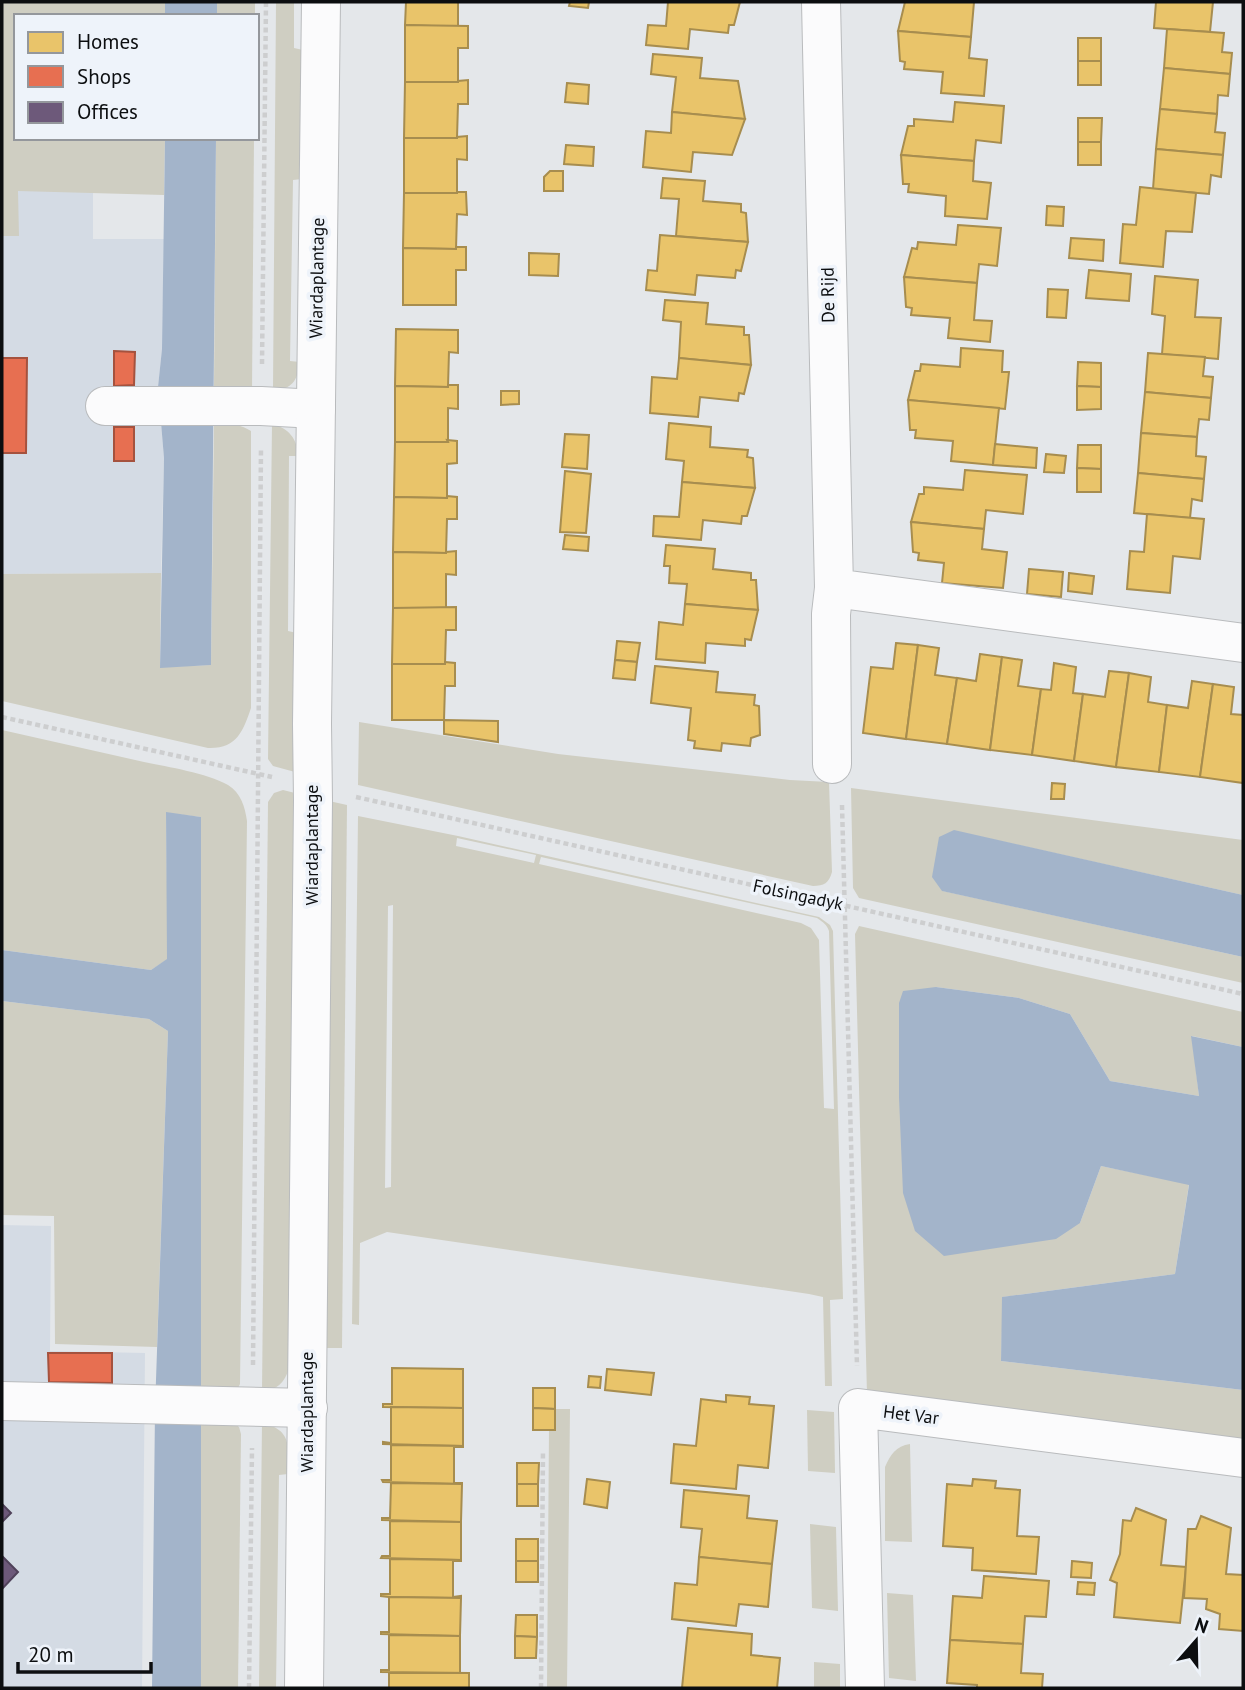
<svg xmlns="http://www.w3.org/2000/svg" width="1245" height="1690" viewBox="0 0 1245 1690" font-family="'PT Sans',sans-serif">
	<rect width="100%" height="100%" fill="#e4e7ea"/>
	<g fill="#d4dbe4">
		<path d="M2,115L16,138H93V239H164L162,349L158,387L164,458L161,573L2,574Z"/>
		<path d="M2,1225L51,1226L50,1351L145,1353L142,1688H2Z"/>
	</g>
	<g fill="#cfcec2" fill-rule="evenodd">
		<path d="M2,2H165V16H16V138H165L164,195L18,191L19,236H2Z"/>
		<rect x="217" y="2" width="38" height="14"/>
		<path d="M276,2H294V48L303,50L302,179L293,180L290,361L300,362C297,381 293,389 273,390Z"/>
		<path d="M216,138H254L252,390L214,388Z"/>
		<path d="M214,424C227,424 239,423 251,431V708C243,731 237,749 208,748L2,701V574L161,573L160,667L211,665Z"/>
		<path d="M272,424C290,429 296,438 299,456H289L288,631L297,633L295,772L273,766L268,759Z"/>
		<path d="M359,722L558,754L790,780L829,782L832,872C829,883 824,886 813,886L358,785Z"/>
		<path d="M2,730C49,741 97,751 144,762C169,767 206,773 228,785C241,793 245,807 247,821L240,1384L238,1388L201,1387V817L166,813L168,959L151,970L2,950Z"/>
		<path d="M851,788L1243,840V895L955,831L943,891L1243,957V983L859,898L853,888Z"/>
		<path d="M283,790L295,793L289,1368C285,1383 276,1390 262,1392L268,802L274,793Z"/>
		<path d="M329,801L347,805L342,1348H324Z"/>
		<path d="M358,816L458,836L819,917L830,925L833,931L843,1299L830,1300L832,1386H825L823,1297L809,1294L387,1232L360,1243L359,1325L352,1324ZM457,838L536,855L534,863L456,846ZM541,857L817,918C823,922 827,925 829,931L834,1109L824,1108L819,940L811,928L801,923L539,864ZM393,905L391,1187L385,1188L388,906Z"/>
		<path d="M859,926L1243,1012V1047L1192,1036L1199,1096L1110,1081L1070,1014L1019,998L936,987L1080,1223L1101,1166L1189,1184L1175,1274L1003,1297L1001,1361L1243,1390V1442L867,1394L855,934Z"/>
		<path d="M2,1001L149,1019L168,1031L157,1347L55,1344L54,1216L2,1215Z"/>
		<path d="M555,1409H570L567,1688H547L549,1430H555Z"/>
		<path d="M807,1410L834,1412L835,1473L808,1471Z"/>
		<path d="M201,1423L235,1424L239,1427L241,1434L238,1688H201Z"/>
		<path d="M262,1423C293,1430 288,1447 288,1474L279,1475L276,1688H259Z"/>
		<path d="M910,1444L912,1542L885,1541V1467C890,1455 896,1446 910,1444Z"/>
		<path d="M810,1524L836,1527L838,1611L812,1608Z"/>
		<path d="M887,1593L913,1595L916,1681L889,1678Z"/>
		<path d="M814,1662L840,1664V1688H814Z"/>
	</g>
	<g fill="#a3b4ca">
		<rect x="165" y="2" width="52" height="14"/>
		<path d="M165,138H216L211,665L160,668L164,458L158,387L162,349Z"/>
		<path d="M166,812L201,817V1688H152L155,1409L168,1031L149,1019L2,1001V950L151,970L167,959Z"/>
		<path d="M954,830L1243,895V957L942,891L932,877L939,837Z"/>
		<path d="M936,987L1019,998L1070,1014L1110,1081L1199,1096L1191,1036L1243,1047V1390L1001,1361L1002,1297L1175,1274L1189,1185L1101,1166L1080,1223L1056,1239L944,1256L915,1231L903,1193L899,1097V1003L903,991Z"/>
	</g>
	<g fill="#e9c46a" stroke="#a78d4f" stroke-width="2">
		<path d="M406,2H458V27L405,25Z"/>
		<path d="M570,2H589L588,8L569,6Z"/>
		<path d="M668,2H740L734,25H729L728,33L690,29L688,49L646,45L648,25L666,26Z"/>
		<path d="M905,2H974L971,37L898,31Z"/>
		<path d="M1156,2H1213L1210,32L1154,28Z"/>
		<path d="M405,25L468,26V48H458V82H405Z"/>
		<path d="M1167,29L1224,33L1222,52L1232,53L1230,74L1164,68Z"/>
		<path d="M898,31L971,37L969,58L987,60L984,96L941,93L943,72L904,69L905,62L900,61Z"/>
		<rect x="1078" y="38" width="23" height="23"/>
		<path d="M653,54L702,58L700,78L738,81L745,119L672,112L676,77L651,74Z"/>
		<rect x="1078" y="61" width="23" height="24"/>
		<path d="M1164,68L1230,74L1228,96L1218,95L1217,114L1160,109Z"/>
		<path d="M468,80V104H458L457,138H404L405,82H458V81Z"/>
		<path d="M567,83L589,85L588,104L565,102Z"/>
		<path d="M955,102L1004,106L1001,143L976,140L974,161L901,155L908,126H914V119L953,122Z"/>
		<path d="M1160,109L1217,114L1215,132L1225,133L1223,155L1156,149Z"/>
		<path d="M672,112L745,119L732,155L693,152L691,172L643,167L646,131L671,133Z"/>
		<path d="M1078,118H1102L1101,142H1078Z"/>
		<path d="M467,136V160L457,159V193H404V138H457V137Z"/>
		<rect x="1078" y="142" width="23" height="23"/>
		<path d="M566,145L594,147L593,166L564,164Z"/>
		<path d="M1156,149L1223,155L1221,177L1211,175L1209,194L1153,189Z"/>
		<path d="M901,155L974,161L973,181L991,183L987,219L945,216L946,196L908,192L909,184H903Z"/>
		<path d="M550,171H563V191H544V177Z"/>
		<path d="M663,178L705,181L703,201L741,204V212L746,213L748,242L676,236L679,199L661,198Z"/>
		<path d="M1140,187L1196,193L1192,232L1166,231L1163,267L1120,263L1123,224L1136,225Z"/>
		<path d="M457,192H466L467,215L457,214L456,249L403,248L404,193H457Z"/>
		<path d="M1047,206L1064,207L1063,226L1046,225Z"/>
		<path d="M958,225L1001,228L997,266L979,264L977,283L904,277L912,248L917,249L918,242L956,245Z"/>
		<path d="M660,235L748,242L741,271L736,270L735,278L697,275L695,295L646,290L648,270L657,271Z"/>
		<path d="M1071,238L1104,240L1103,261L1069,258Z"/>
		<path d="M456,247H466V270H456V305H403V248L456,249Z"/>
		<path d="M529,253L559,254L558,276L529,275Z"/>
		<path d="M1089,270L1131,274L1129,301L1086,298Z"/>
		<path d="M1155,276L1198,280L1195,317L1221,318L1218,359L1162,354L1165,316L1152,314Z"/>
		<path d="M904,277L977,283L974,320L992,321L990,342L948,338L950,318L911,315L912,308L906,307Z"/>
		<path d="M1048,289L1068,290L1066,318L1047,317Z"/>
		<path d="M665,300L708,303L706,324L744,327V335H749L751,365L679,358L681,322L663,320Z"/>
		<path d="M396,329L458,330V353L449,352L448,387L395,386Z"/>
		<path d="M961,348L1003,351L1002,372H1009L1005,409L908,400L915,371H920L921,364L960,367Z"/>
		<path d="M1148,353L1205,357L1203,376L1213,377L1211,398L1145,392Z"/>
		<path d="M679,358L751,365L744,394L739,393L738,401L700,397L698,417L650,413L652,377L677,379Z"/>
		<path d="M1078,362L1101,363V387L1077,386Z"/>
		<path d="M448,385H458V409L448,408V442H395V386L448,387Z"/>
		<path d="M1077,386L1101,387V409L1077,410Z"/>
		<path d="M501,391H519V404L501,405Z"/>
		<path d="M1145,392L1211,398L1209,420L1199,419L1197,437L1141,433Z"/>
		<path d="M908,400L999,408L993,465L951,461L953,441L915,438L916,430H910Z"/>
		<path d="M669,423L711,427L710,447L748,450L747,457L753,458L755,488L682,482L684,461L666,459Z"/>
		<path d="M1141,433L1197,437L1196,456L1206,457L1204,479L1138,473Z"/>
		<path d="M565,434L589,435L587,469L562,467Z"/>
		<path d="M447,440L457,441V463L447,464V498L394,497L395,442H448Z"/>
		<path d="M995,444L1037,448L1036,468L993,465Z"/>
		<path d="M1078,445H1101V469L1077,468Z"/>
		<path d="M1046,454L1066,456L1064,473L1044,472Z"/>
		<path d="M1077,468L1101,469V492H1077Z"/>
		<path d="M965,470L1027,475L1023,514L986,510L984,529L911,522L919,494H924V487L963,490Z"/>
		<path d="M565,471L591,474L586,533L560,532Z"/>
		<path d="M1138,473L1204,479L1202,501L1192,499L1190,518L1134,513Z"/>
		<path d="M682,482L755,488L747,516H742L741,524L703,520L701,540L653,536L654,516L679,517Z"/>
		<path d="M447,496L457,497V519H447L446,553L393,552L394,497L447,498Z"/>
		<path d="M1147,514L1204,519L1200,559L1173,556L1170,593L1127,589L1130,551L1144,552Z"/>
		<path d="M911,522L984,529L982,549L1007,552L1003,588L942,583L944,563L918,560L919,553L913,552Z"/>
		<path d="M565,535L589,537L588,551L563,549Z"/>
		<path d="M666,545L715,549L713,569L751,573V580H756L758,610L685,604L687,584L669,583L670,566H664Z"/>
		<path d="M456,551V575L446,574V608H393V552L446,553V552Z"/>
		<path d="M1029,569L1063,572L1061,597L1027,594Z"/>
		<path d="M1069,573L1094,576L1092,594L1068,591Z"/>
		<path d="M685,604L758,610L751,640L745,639V646L706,643L705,663L656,659L659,622L683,625Z"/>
		<path d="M456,607V630H446L445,664H392L393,608Z"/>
		<path d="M617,641L640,643L637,662L615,660Z"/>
		<path d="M896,643L918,645L906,739L863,733L871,667L893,669Z"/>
		<path d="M918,645L939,648L935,675L957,678L947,744L906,739Z"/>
		<path d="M980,654L1002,657L990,750L947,744L957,678L976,681Z"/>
		<path d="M1002,657L1022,660L1018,686L1041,689L1032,755L990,750Z"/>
		<path d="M615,660L637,662L635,680L613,678Z"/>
		<path d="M445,662L455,663V686H445L444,720H392V664H445Z"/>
		<path d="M1054,663L1076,667L1073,693L1083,694L1074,761L1032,755L1041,689L1051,690Z"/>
		<path d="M655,666L718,672L716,692L755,695L754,705L759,706L760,735L751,738L750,746L722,743L721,751L694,748L695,741L688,740L691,708L651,703Z"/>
		<path d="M1109,671L1129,673L1116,767L1074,761L1083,694L1105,697Z"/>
		<path d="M1129,673L1151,677L1148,702L1167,705L1159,772L1116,767Z"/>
		<path d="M1192,681L1213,684L1200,777L1159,772L1167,705L1188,708Z"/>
		<path d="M1213,684L1234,687L1231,714L1243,715V783L1200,777Z"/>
		<path d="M444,720L498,721V742L444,734Z"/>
		<path d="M1052,783L1065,784L1064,799H1051Z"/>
		<path d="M392,1368L463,1369V1408L383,1407V1404H392Z"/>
		<path d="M607,1369L654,1373L651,1395L605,1390Z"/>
		<path d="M589,1376L601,1377L600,1388L588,1387Z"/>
		<path d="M533,1388H555V1409L533,1408Z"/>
		<path d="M726,1395L750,1397L749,1404L774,1406L768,1468L738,1465L736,1489L671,1483L674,1444L696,1446L701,1399L726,1402Z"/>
		<path d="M391,1407L463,1408V1446L383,1444V1442L391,1443Z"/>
		<path d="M533,1408L555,1409V1430H533Z"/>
		<path d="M391,1445L463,1446V1447H454V1483H462V1484L383,1482L382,1480H391Z"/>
		<path d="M517,1463H539L538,1484H517Z"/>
		<path d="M587,1479L610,1482L607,1508L584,1504Z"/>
		<path d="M973,1479L996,1481L995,1488L1020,1490L1017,1536L1039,1537L1036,1574L972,1570L973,1548L943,1546L947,1484L972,1486Z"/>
		<path d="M391,1483L462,1484L461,1522L382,1520V1518H390Z"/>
		<rect x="517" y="1484" width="21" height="22"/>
		<path d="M684,1490L749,1496L747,1518L777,1521L772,1564L699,1557L702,1529L681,1527Z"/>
		<path d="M1136,1508L1166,1520L1161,1565L1186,1567L1180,1623L1114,1617L1117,1583L1110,1580L1120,1554L1123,1520L1131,1521Z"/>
		<path d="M1201,1516L1231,1528L1226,1574L1243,1575V1631L1219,1629L1220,1614L1206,1609L1207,1599L1184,1598L1188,1529H1196Z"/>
		<path d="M390,1521L461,1522V1560L381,1558L382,1556H390Z"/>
		<rect x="516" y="1539" width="22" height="22"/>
		<path d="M699,1557L772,1564L768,1607L739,1604L736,1626L672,1619L675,1583L697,1585Z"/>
		<path d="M390,1559L461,1560V1561H453V1597L461,1596V1598L389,1597L381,1596V1594H390Z"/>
		<rect x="516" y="1561" width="22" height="21"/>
		<path d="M1072,1561L1092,1563L1091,1578L1071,1577Z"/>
		<path d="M984,1576L1049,1581L1046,1617L1025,1616L1023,1644L950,1640L953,1596L982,1598Z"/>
		<path d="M1078,1582L1095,1583L1094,1595L1077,1594Z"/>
		<path d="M389,1597L461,1598L460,1636L381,1634V1632H389Z"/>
		<path d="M516,1615H537V1637L515,1636Z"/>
		<path d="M688,1628L752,1634L751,1655L780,1658L777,1688H682Z"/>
		<path d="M389,1635L460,1636V1673H469L381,1672V1670H389Z"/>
		<path d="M515,1636L537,1637L536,1658H515Z"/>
		<path d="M950,1640L1023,1644L1021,1673L1043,1674L1042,1688H977V1685L947,1683Z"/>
		<rect x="389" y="1673" width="80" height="15"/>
	</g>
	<g fill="#e76f51" stroke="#a5523e" stroke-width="2">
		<path d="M114,351L135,352L134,385L114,386Z"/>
		<path d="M2,358H27L26,453H2Z"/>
		<rect x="114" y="427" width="20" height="34"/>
		<path d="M48,1353H112V1383L49,1382Z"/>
	</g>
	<g fill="#6d597a" stroke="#50425a" stroke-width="2">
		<path d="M2,1504L11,1513L2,1522Z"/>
		<path d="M2,1556L18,1572L2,1589Z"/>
	</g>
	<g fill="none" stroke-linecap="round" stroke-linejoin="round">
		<defs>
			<g id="minor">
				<path d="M821,2L834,588L1243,643"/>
				<path d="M105,406H261L316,409"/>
				<path d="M832,764L831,614L834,588"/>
				<path d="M2,1401L308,1408"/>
				<path d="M304,1688L313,800L312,724L321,2"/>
				<path d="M865,1688L858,1408L1243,1458"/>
			</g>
		</defs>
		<use href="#minor" stroke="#b9bbbd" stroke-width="40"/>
		<g stroke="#cdcecf" stroke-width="4.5" stroke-dasharray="5 3.5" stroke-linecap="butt">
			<path d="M262,364L266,2"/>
			<path d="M2,717L272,777"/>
			<path d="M356,797L1243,994"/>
			<path d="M842,805L857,1366"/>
			<path d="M253,1365L261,447"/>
			<path d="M249,1688L252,1448"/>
			<path d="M541,1688L543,1451"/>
		</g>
		<use href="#minor" stroke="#fbfbfc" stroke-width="38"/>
	</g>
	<g text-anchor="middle" stroke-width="7" stroke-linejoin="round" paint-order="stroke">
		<g font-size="18" fill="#0c0e10" stroke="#eef3fa">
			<text transform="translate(317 278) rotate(-89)" y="6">Wiardaplantage</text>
			<text transform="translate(828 295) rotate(-91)" y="6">De Rijd</text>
			<text transform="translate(312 845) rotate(-90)" y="6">Wiardaplantage</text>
			<text transform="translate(798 895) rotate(12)" y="6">Folsingadyk</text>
			<text transform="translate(307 1412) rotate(-90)" y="6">Wiardaplantage</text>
			<text transform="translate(911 1415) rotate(7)" y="6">Het Var</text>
		</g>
	</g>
	<rect width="1245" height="1690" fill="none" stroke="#0c0e10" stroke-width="7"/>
	<rect x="14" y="14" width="245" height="126" fill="#eef3fa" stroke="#94979c" stroke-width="2"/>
	<rect x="28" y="32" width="35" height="21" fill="#e9c46a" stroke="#94979c" stroke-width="2"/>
	<text x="77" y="49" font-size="21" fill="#0c0e10">Homes</text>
	<rect x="28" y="66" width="35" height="21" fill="#e76f51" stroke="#94979c" stroke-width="2"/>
	<text x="77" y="84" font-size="21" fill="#0c0e10">Shops</text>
	<rect x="28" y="102" width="35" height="21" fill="#6d597a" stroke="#94979c" stroke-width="2"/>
	<text x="77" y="119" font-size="21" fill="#0c0e10">Offices</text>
	<g transform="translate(1196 1641) rotate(20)" stroke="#eef3fa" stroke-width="5" paint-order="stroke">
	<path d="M0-5L12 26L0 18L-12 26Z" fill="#0c0e10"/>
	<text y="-10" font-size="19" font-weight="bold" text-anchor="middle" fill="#0c0e10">N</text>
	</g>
	<path d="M18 1662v10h133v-10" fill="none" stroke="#0c0e10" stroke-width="3.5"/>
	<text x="28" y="1662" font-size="21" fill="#0c0e10" stroke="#eef3fa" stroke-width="5" paint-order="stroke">20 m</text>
</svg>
